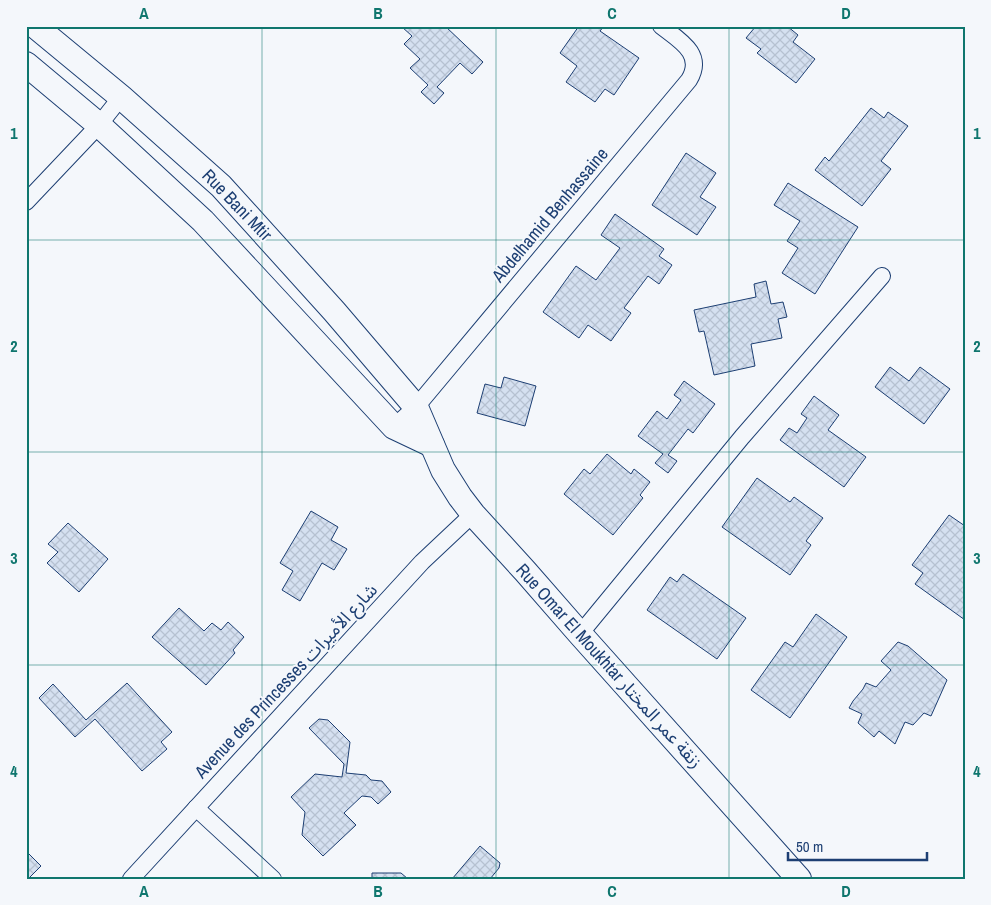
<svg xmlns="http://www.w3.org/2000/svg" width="991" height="905" viewBox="0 0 991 905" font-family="'Archivo Narrow','Noto Sans Arabic',sans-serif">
	<defs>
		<pattern id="building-cross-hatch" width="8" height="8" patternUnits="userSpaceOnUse" patternTransform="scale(1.25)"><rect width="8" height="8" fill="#d5e0f0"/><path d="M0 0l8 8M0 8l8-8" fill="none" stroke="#b6c1d1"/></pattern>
	</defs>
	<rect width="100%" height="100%" fill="#f4f7fb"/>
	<g fill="url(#building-cross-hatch)" stroke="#1d3f73">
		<path d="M403,26H445L483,62L472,74L460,63L437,87L444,93L434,104L421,92L428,85L410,68L420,59L404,44L412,36L402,27Z"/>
		<path d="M579,26H604L600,31L639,58L614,95L605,89L595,102L566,82L577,66L560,53Z"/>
		<path d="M756,26H787L798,35L793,42L815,59L796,83L757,53L761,49L746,38Z"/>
		<path d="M871,108L884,118L888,112L908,126L881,161L891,169L862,206L815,170L825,157L829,161Z"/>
		<path d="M686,153L716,173L700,197L716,207L697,235L652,205Z"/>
		<path d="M788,183L858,227L815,294L782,273L798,248L787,241L800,221L774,205Z"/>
		<path d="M615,214L664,249L659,256L672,265L659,284L648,276L624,308L631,313L611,341L588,325L579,338L543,312L576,266L596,280L620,248L601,235Z"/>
		<path d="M766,281L771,304L783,302L787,317L778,319L782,338L751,344L755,366L714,375L704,331L699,332L694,310L756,297L754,284Z"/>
		<path d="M890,367L909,381L920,367L950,389L924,424L875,387Z"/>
		<path d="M504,377L536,386L525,426L477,413L485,384L501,388Z"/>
		<path d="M684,381L715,404L693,433L688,429L668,455L677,461L668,473L655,463L663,454L638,436L657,411L667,419L681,400L674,395Z"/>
		<path d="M814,396L839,415L828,430L866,457L844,487L780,440L789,428L797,433L807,418L801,414Z"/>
		<path d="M607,454L631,474L634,469L650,482L640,495L643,498L613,535L564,494L584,469L590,474Z"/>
		<path d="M757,478L790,502L794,497L823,518L806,541L811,545L790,575L722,527Z"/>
		<path d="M311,511L338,527L331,540L347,549L334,570L322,563L300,601L282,590L293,571L280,563Z"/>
		<path d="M949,515L965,526V620L915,584L923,573L912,565Z"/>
		<path d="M68,523L108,559L79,592L47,563L58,552L48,544Z"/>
		<path d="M683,574L746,618L717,659L647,610L670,577L677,582Z"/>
		<path d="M179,608L204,631L212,623L221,630L228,622L244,637L233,650L235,653L206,685L152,637Z"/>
		<path d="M816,614L847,637L790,718L751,690L785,642L793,647Z"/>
		<path d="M898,642L908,646L947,680L931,716L924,713L913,725L905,722L895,744L879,731L874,737L858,723L862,714L849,708L853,701L863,689L866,683L876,687L891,670L881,661Z"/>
		<path d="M127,683L172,732L161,742L167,749L142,771L95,719L75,737L39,698L53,684L86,720Z"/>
		<path d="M319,719L328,720L350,742L346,773L366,775L371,780L382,781L391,792L378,804L371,797L362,796L344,813L356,825L323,856L302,835L305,812L291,797L315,774L342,777L344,764L309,728Z"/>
		<path d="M480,846L500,863L499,868L490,879H452Z"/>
		<path d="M26,851L41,866L28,879H26Z"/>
		<path d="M372,873H401L408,879H372Z"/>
	</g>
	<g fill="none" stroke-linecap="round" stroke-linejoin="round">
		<defs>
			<g id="street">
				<path d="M26,202L99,125L121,97"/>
				<path d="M394,427L416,407L689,80C705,54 679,40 661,26"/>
				<path d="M580,634L742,437L882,276"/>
				<path d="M196,808L273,879"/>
				<path d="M131,879L422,562L473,514"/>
			</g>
			<g id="secondary">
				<path d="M35,26L121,97L221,186L334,311L416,407L443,470L460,497L473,514L525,571L580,634L799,879"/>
				<path d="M26,64L99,125L203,221L394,427L432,445"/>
			</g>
		</defs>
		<use href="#street" stroke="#1d3f73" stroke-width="18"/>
		<use href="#secondary" stroke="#1d3f73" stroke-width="26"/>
		<use href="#street" stroke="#f4f7fb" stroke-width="16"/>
		<use href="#secondary" stroke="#f4f7fb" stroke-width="24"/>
	</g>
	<path fill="none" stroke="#0f766e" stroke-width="1" stroke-opacity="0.55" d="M262,26V879M496,26V879M729,26V879M26,240H965M26,452H965M26,665H965"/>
	<g text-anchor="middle" stroke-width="4" stroke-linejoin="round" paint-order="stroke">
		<g font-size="18" fill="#1d3f73" stroke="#f4f7fb">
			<text transform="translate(237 205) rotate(46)" y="6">Rue Bani Mtir</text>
			<text transform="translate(550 215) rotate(-50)" y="6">Abdelhamid Benhassaine</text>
			<text transform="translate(609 666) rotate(48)" y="6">Rue Omar El Moukhtar زنقة عمر المختار</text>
			<text transform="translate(286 681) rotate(-47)" y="6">Avenue des Princesses شارع الأميرات</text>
		</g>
	</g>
	<rect width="991" height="905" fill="none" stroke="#f4f7fb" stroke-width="55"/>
	<path d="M788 852v8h139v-8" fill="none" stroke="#1d3f73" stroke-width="2.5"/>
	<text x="796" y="852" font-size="15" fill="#1d3f73" stroke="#f4f7fb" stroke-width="4" paint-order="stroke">50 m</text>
	<rect x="28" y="28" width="936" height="850" fill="none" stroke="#0f766e" stroke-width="2"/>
	<g font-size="16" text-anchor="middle" font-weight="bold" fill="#0f766e">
		<text x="144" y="19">A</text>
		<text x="378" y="19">B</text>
		<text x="612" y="19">C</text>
		<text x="846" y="19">D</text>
		<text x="14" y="139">1</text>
		<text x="977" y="139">1</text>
		<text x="14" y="352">2</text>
		<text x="977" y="352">2</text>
		<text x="14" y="564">3</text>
		<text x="977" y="564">3</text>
		<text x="14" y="777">4</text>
		<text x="977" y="777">4</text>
		<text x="144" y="897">A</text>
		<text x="378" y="897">B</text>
		<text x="612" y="897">C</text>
		<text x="846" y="897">D</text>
	</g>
</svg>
